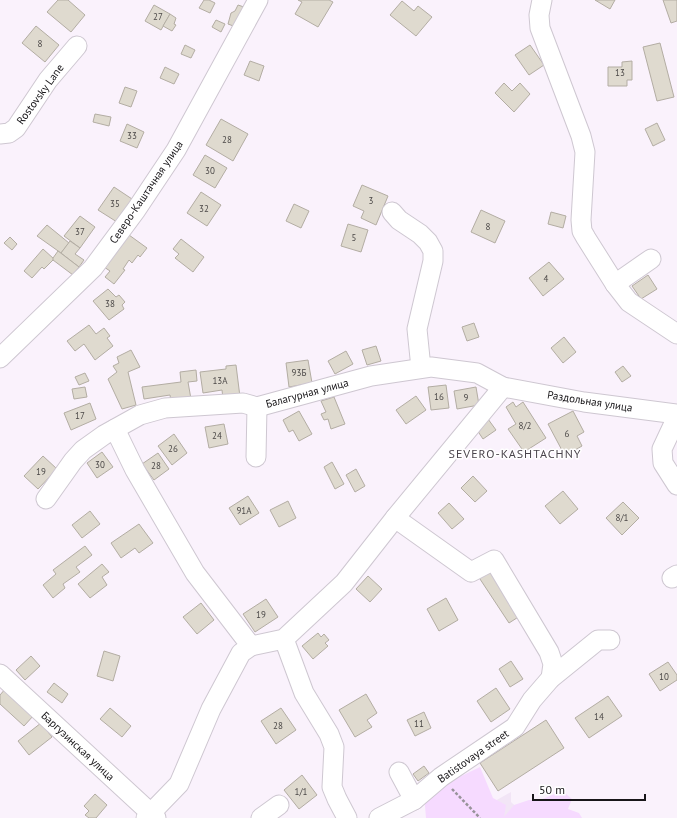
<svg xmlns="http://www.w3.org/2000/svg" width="677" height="818" viewBox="0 0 677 818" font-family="'PT Sans',sans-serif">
	<rect width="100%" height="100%" fill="#faf2fc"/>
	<path fill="#f2e5f6" d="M511,792V802L528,818H465Z"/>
	<path fill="#f6daff" d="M480,767L493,798L506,805L504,817L514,805L529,800H540L557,793L566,794L572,799L568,809L579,813L582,818H426L424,794Z"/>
	<g fill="#dfdacf" stroke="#b3ada3">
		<path d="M58,0H68L85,15L71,32L47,12Z"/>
		<path d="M204,0H209L215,3L210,13L199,8Z"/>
		<path d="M298,0H329L333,2L318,27L295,14L302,2Z"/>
		<path d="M595,0H615L610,9Z"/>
		<path d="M663,0H677V21L671,23Z"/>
		<path d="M402,1L414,11L418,6L432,17L416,36L390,15Z"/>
		<path d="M154,5L170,14L161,30L145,21Z"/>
		<path d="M238,5L244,7L236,27L228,24L231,13L235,11Z"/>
		<path d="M170,14L176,18L174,24L176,25L172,31L163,26Z"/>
		<path d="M216,20L225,24L221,32L212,27Z"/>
		<path d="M36,26L59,45L45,62L22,43Z"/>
		<path d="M660,43L674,97L657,101L643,47Z"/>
		<path d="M185,45L195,50L191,58L181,54Z"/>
		<path d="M530,45L544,65L529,75L515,55Z"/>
		<path d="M250,61L264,66L259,81L244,75Z"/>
		<path d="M632,61V80H627V86H608V67H622V62Z"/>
		<path d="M165,67L179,74L174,84L160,78Z"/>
		<path d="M504,83L512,91L520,83L530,94L514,112L495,93Z"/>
		<path d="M125,87L137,91L131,107L119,103Z"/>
		<path d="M95,114L111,117L109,126L93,122Z"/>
		<path d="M221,119L248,134L233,161L206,145Z"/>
		<path d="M657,123L665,140L653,146L645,129Z"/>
		<path d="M127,124L144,132L137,148L120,141Z"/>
		<path d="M205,155L227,168L215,188L193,175Z"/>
		<path d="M362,185L388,196L376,225L361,218L364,211L353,206Z"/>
		<path d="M114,187L132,199L117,222L98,210Z"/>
		<path d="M201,192L221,205L207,226L187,213Z"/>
		<path d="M294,204L309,211L301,228L286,221Z"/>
		<path d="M481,210L505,221L495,243L471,232Z"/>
		<path d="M551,212L566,216L563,228L548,224Z"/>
		<path d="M80,216L95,227L80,248L64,236Z"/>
		<path d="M348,224L368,230L361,252L341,246Z"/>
		<path d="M47,225L69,243L61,253L37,236Z"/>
		<path d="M129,235L147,248L140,257L138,255L132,263L129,260L123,269L125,270L114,284L105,277L110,271L104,267Z"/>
		<path d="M10,237L17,244L12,250L4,243Z"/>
		<path d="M181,239L204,257L193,272L175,258L179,254L173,249Z"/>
		<path d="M70,241L80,248L75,254L84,260L79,267L61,253Z"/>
		<path d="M43,249L54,259L44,269L42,267L32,278L24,271Z"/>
		<path d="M58,251L79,267L73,275L53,260V258Z"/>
		<path d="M549,262L564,279L543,296L529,278Z"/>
		<path d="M648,275L657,289L641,299L632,286Z"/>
		<path d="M108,289L116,297L119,295L125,302L122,305L124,309L109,320L93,301Z"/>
		<path d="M474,323L479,337L467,341L462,327Z"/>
		<path d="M89,325L96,334L104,328L110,336L107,338L113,346L95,360L84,344L75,351L67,341Z"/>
		<path d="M564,337L576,352L563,363L551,348Z"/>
		<path d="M376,346L381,361L367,365L362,350Z"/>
		<path d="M131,350L140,367L128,372L136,405L122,409L108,379L117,372L113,366L119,363L117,357Z"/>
		<path d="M346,351L353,364L335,374L328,361Z"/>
		<path d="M308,360L312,383L289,387L286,363Z"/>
		<path d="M236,365L240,397L223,399L222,390L203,393L200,372L226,369V366Z"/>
		<path d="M623,366L631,376L622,382L615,372Z"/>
		<path d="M196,370L197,381L188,382L191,399L171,402L170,395L144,399L142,387L181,382L180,372Z"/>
		<path d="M85,373L89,381L79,385L75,377Z"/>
		<path d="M446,385L449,408L431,410L428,387Z"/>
		<path d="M85,387L87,397L74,399L72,389Z"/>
		<path d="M476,387L479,405L457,409L454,391Z"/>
		<path d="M416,396L426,410L406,424L396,410Z"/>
		<path d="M334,397L345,424L331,429L328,419L324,420L321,414L326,412L321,401Z"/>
		<path d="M513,402L516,407L523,402L546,438L524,452L508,429L516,424L506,407Z"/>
		<path d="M90,403L96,419L71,430L64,413Z"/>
		<path d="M299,411L312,434L299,441L293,430L289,432L283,420Z"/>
		<path d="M573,411L584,432L577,436L582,446L565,456L548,424Z"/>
		<path d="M488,419L496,430L483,439L475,427Z"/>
		<path d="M224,424L228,444L209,448L205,427Z"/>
		<path d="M174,434L187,453L172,465L158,446Z"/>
		<path d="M102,452L113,467L97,478L87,463Z"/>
		<path d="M158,453L169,469L154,480L142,464Z"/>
		<path d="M43,456L57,469L38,489L24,476Z"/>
		<path d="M332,462L344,484L335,489L324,467Z"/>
		<path d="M356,469L365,486L355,492L346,475Z"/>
		<path d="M473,476L487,491L475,502L461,488Z"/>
		<path d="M563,491L578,509L560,524L545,506Z"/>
		<path d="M248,496L259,513L240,525L229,508Z"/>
		<path d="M288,501L296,518L279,527L270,510Z"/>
		<path d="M623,502L639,518L622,535L606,518Z"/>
		<path d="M449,503L464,519L452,529L438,513Z"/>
		<path d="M90,511L100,524L82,538L72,525Z"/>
		<path d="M139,524L153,543L139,553L135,548L121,558L111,543Z"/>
		<path d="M85,546L92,555L76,567L80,572L63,584L65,588L53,598L43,585L56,574L53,570Z"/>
		<path d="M102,564L109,572L102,577L107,585L90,598L78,584Z"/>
		<path d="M492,567L523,614L509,623L478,576Z"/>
		<path d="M368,576L382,589L370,602L356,589Z"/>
		<path d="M446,598L458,620L439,631L427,609Z"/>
		<path d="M266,599L278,617L255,632L243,614Z"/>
		<path d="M201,603L214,620L197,634L183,617Z"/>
		<path d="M318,633L321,637L324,634L329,640L325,643L328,646L313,659L302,646Z"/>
		<path d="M104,651L120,656L113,681L97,676Z"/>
		<path d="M31,656L40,666L25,680L16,670Z"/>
		<path d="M511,661L523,679L510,687L499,669Z"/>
		<path d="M668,662L677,675V680L660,691L649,674Z"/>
		<path d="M54,683L68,694L62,703L47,692Z"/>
		<path d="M6,688L34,715L24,726L0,704V695Z"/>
		<path d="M496,688L510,709L491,722L477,701Z"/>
		<path d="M366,694L377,713L367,720L372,727L355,737L339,710Z"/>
		<path d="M608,696L622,716L589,738L575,718Z"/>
		<path d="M110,708L131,726L122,737L100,719Z"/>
		<path d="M281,708L296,730L276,744L261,721Z"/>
		<path d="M424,712L431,728L415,736L407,720Z"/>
		<path d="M546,720L564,748L498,791L480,763Z"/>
		<path d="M41,723L52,737L29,755L18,741Z"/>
		<path d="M424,766L429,773L418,781L413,774Z"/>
		<path d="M302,775L317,795L299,809L284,790Z"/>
		<path d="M95,794L107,805L96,818H89L85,815L89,811L84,806Z"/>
	</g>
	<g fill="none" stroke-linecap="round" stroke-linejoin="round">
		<defs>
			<g id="minor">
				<path d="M542,0L539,15L540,28L581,136L585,152L581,220L582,231L586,238L615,284L629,302L677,334"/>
				<path d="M0,134L9,133L16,128L48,80L77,46"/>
				<path d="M392,212L399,220L420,234L428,242L433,251V261L417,329L421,368"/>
				<path d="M615,284L651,259"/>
				<path d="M0,358L93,268L136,210L176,150L258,0"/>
				<path d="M677,417L662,449L663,463L677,485"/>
				<path d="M115,429L135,470L195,573L251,646"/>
				<path d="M256,457L257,407"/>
				<path d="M46,499L73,461L83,450L104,435L140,415L165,408L243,403L257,407L371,376L431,367L477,373L503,387L584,402L677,414"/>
				<path d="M395,518L471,572L494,560L549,652L553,664L551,678"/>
				<path d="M672,578L677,575"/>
				<path d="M284,639L304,693L329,734L334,747L332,787L337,799L347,818"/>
				<path d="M0,674L156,818"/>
				<path d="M399,772L414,800"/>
				<path d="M146,818L179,784L211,709L241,653L251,646L284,639L344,583L395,518L503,387"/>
				<path d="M261,818L279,805"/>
				<path d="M379,818L414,800L441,777L515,727L532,700L551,678L598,640H610"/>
			</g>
		</defs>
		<use href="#minor" stroke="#cec7d1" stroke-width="21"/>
		<path stroke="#98939a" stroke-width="2.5" stroke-dasharray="3 2" stroke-linecap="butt" d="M452,789L480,818"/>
		<use href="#minor" stroke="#fff" stroke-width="19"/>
	</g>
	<g text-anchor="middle" stroke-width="3" stroke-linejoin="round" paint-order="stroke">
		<g font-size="9" fill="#4a4746">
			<text x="158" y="20">27</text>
			<text x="40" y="47">8</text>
			<text x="620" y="76">13</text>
			<text x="132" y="139">33</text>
			<text x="227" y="143">28</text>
			<text x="210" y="174">30</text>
			<text x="371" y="204">3</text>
			<text x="115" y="207">35</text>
			<text x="204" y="212">32</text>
			<text x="488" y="230">8</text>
			<text x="80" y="235">37</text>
			<text x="354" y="241">5</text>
			<text x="546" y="282">4</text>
			<text x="110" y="307">38</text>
			<text x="299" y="376">93Б</text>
			<text x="220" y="384">13А</text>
			<text x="439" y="400">16</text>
			<text x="466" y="401">9</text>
			<text x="80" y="419">17</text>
			<text x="525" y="429">8/2</text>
			<text x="567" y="437">6</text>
			<text x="217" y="439">24</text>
			<text x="173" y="452">26</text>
			<text x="100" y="468">30</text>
			<text x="156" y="469">28</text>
			<text x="41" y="475">19</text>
			<text x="244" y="514">91А</text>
			<text x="622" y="521">8/1</text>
			<text x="261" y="618">19</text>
			<text x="664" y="680">10</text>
			<text x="599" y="720">14</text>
			<text x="419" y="727">11</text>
			<text x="278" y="729">28</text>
			<text x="301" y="795">1/1</text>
		</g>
		<g font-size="11" fill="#181619" stroke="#fff">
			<text transform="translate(40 94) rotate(-54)" y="4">Rostovsky Lane</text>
			<text transform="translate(146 192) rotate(-56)" y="4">Северо-Каштачная улица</text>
			<text transform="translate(307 393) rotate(-15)" y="4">Балагурная улица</text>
			<text transform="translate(590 401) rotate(9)" y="4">Раздольная улица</text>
			<text transform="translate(78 746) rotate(43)" y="4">Баргузинская улица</text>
			<text transform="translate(473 756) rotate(-35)" y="4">Batistovaya street</text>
		</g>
		<g font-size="12" letter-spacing="1" fill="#4a444c" stroke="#fff">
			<text x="515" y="458">SEVERO-KASHTACHNY</text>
		</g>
	</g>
	<path d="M533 794v6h112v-6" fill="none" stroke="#181619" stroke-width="2"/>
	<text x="539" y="794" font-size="12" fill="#181619" stroke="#ffffff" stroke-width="3" paint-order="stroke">50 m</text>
</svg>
